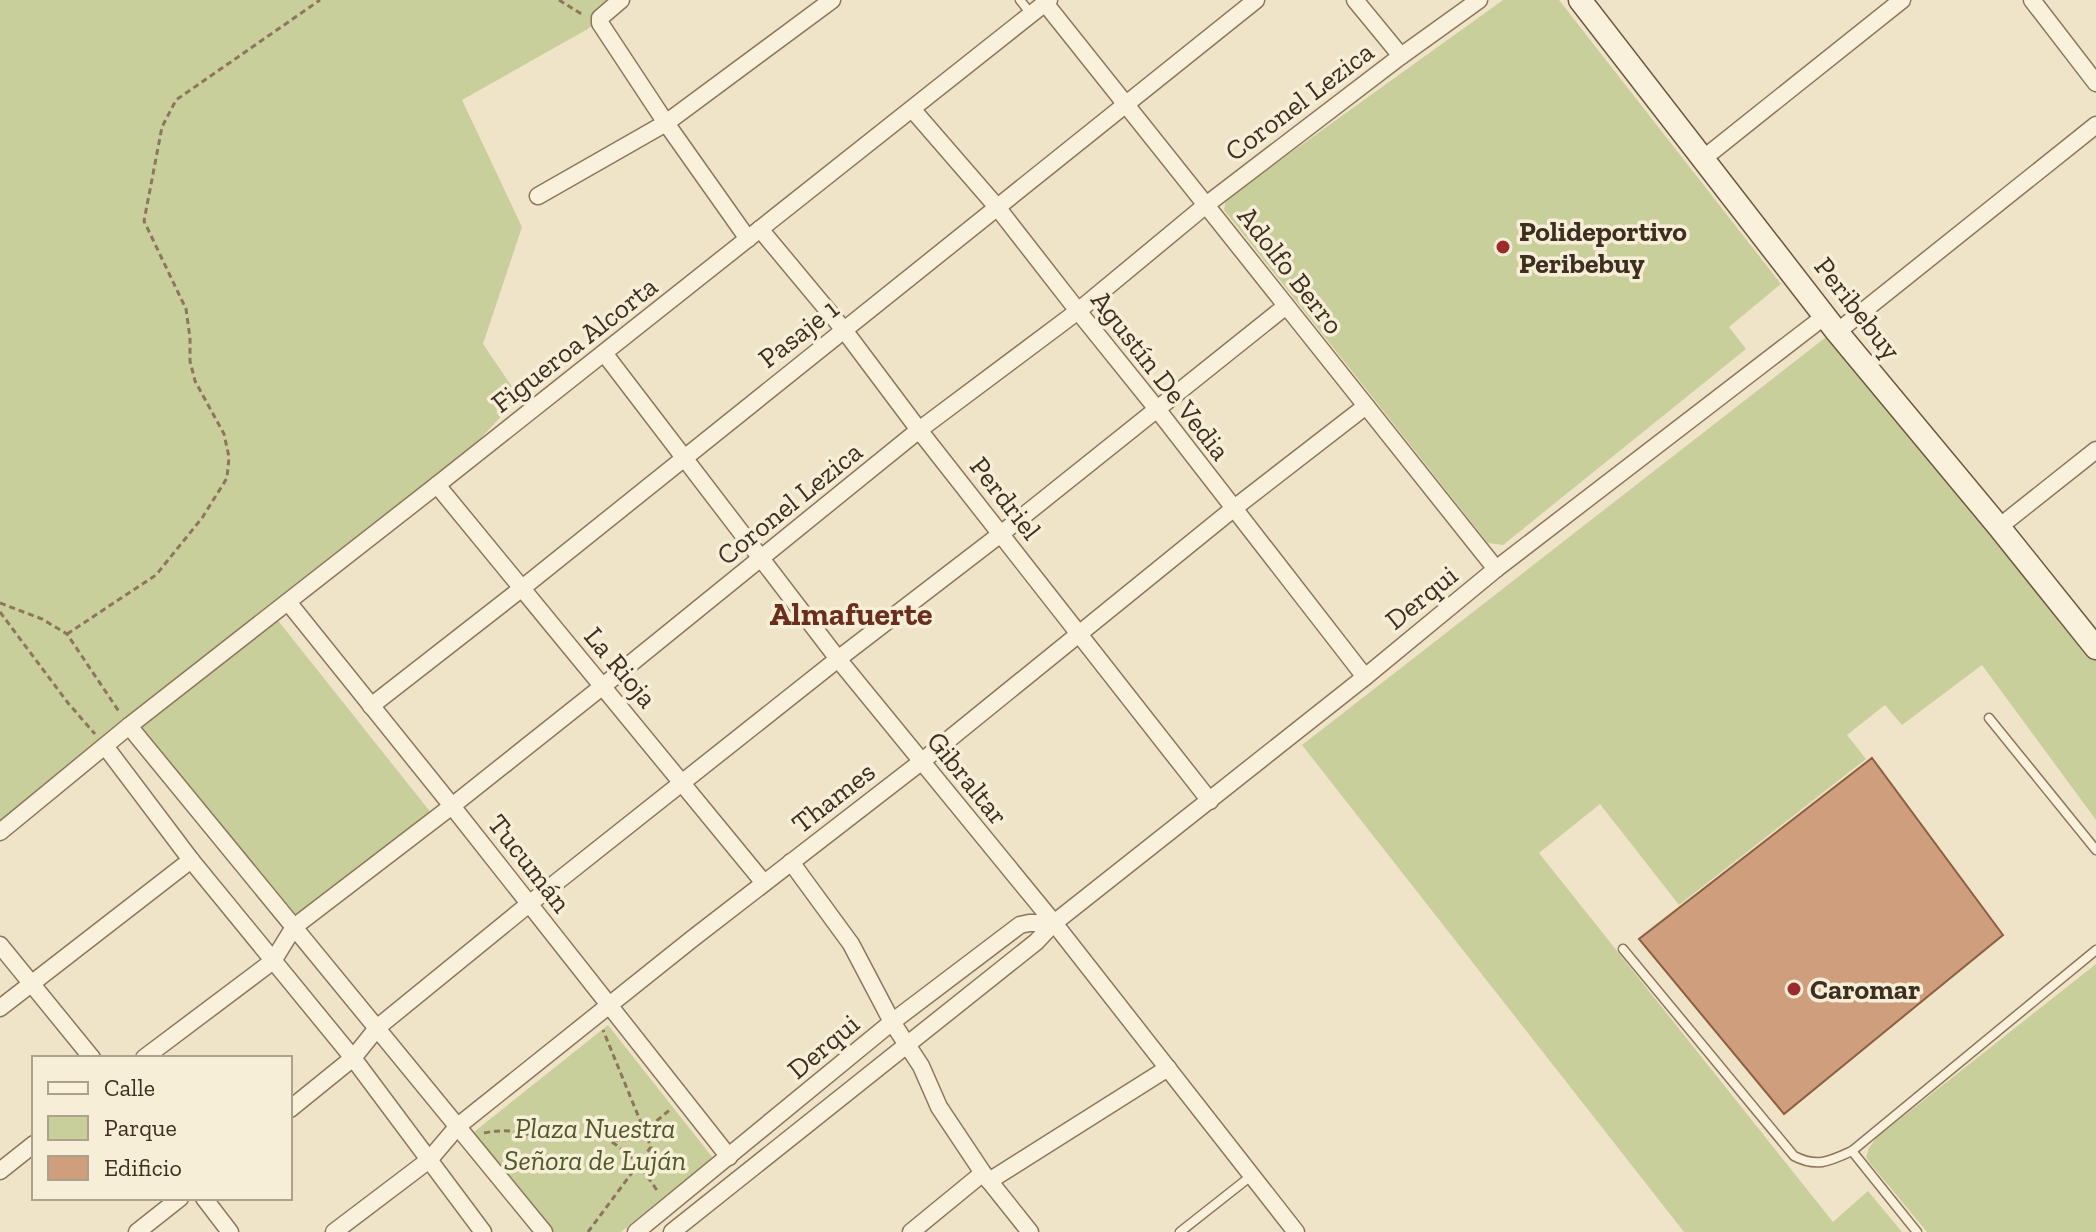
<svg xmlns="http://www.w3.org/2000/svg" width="2096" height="1232" viewBox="0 0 2096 1232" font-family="'Zilla Slab',serif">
	<rect width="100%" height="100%" fill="#f0e4c8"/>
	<g fill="#c9cf9b">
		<path d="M0,0H627L586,30L462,100L522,227L483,344L519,397L437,485L0,832Z"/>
		<path d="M1503,0H1559L1781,284L1729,327L1746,349L1503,545L1488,543L1224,210L1226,199Z"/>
		<path d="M1830,334L2096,660V820L1982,665L1902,725L1885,705L1847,735L1866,759L1679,905L1600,804L1539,853L1833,1222L1868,1191L1902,1232H1684L1302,745Z"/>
		<path d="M276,618L432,814L295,924L139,728Z"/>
		<path d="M2096,964V1232H1927L1869,1162L1866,1157L1869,1148L1877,1137Z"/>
		<path d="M608,1025L713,1158L621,1232H553L474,1132Z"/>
	</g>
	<path fill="#cf9f7d" stroke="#8d5f41" stroke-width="2" d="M1872,758L2003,935L1784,1114L1639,939Z"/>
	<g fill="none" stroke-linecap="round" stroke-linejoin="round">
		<defs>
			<g id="lane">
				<path d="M1020,0L1031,14"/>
				<path d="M1989,718L2096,850"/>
				<path d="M1623,949L1794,1156C1817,1168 1830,1161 1852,1151L2096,950"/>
				<path d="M1852,1151L1917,1232"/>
				<path d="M1180,1232L1251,1176"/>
			</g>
			<g id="street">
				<path d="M1355,0L1401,56"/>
				<path d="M2032,0L2096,83"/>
				<path d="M1045,3L1496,569"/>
				<path d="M912,109L997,207L1078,311L1157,409L1365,677"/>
				<path d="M1704,158L1902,0"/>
				<path d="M538,196L666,123L600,23V18L621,0"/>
				<path d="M760,229L844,330L919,430L1210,801"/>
				<path d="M748,239L666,123L832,0"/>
				<path d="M1837,332L2096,125"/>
				<path d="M604,353L838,659L1054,923L1296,1232"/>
				<path d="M437,485L764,883"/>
				<path d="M1999,527L2096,450"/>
				<path d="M288,602L452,806L729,1157"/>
				<path d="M371,706L521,589L1256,0"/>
				<path d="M129,726L544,1232"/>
				<path d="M105,746L191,860L353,1058L483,1232"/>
				<path d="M0,832L129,726L437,485L1049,0"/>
				<path d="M791,862L851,944L892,1022L921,1066L939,1107L983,1173L1030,1232"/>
				<path d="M0,945L92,1058"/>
				<path d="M0,1008L191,860"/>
				<path d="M144,1058L273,961L294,927L452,806L603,686L919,430L1078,311L1206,205L1401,56L1479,0"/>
				<path d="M290,1109L353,1058L378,1027L529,904L838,659L1002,533L1286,306"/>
				<path d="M0,1171L34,1144"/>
				<path d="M989,1181L1168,1068"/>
				<path d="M204,1198L230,1232"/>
				<path d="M137,1232L180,1198"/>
				<path d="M334,1232L429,1160L458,1126L692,939L921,762L1233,509L1366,406"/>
				<path d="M636,1232L892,1022L1020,925L1029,923H1054"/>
				<path d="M672,1232L1036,942L1054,923L1365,677L1496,569L1825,316"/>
				<path d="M911,1232L983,1173"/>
			</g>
			<path id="secondary" d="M1580,0L1837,332L1999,527L2096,648"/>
		</defs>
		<use href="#lane" stroke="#8d765c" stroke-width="11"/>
		<use href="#street" stroke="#8d765c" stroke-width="19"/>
		<use href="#secondary" stroke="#6f573f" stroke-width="25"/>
		<g stroke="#8d765c" stroke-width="3" stroke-dasharray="6 4" stroke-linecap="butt">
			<path d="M559,0L583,15"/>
			<path d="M0,603L42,619L67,634L120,713"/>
			<path d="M0,612L68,703L95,734"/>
			<path d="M67,634L156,575L202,518L227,478L229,457L224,434L195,381L190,361V338L186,309L144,221L162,127L176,100L320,0"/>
			<path d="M484,1133C517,1126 528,1138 557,1139C570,1139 582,1133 595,1135C605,1136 614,1143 625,1140C642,1135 657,1120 671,1109"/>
			<path d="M612,1142C632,1156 645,1172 658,1192"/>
			<path d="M588,1232L651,1147L603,1030"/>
		</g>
		<use href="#lane" stroke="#faf1dc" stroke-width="8"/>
		<use href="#street" stroke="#faf1dc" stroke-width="16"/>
		<use href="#secondary" stroke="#faf1dc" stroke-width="22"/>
	</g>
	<g fill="#9e2a2b" stroke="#f7eed8" stroke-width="3">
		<circle cx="1503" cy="247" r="8"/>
		<circle cx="1794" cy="989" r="8"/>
	</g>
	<g text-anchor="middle" stroke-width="7" stroke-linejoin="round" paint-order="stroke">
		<g font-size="28" fill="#3d2e20" stroke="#f7eed8">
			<text transform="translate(1299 101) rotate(-37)" y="10">Coronel Lezica</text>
			<text transform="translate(1291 270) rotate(52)" y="10">Adolfo Berro</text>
			<text transform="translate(1858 308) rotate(52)" y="10">Peribebuy</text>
			<text transform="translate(798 333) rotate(-38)" y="10">Pasaje 1</text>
			<text transform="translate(574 344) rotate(-38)" y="10">Figueroa Alcorta</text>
			<text transform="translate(1161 375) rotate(52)" y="10">Agustín De Vedia</text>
			<text transform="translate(1006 498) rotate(52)" y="10">Perdriel</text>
			<text transform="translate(789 503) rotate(-39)" y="10">Coronel Lezica</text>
			<text transform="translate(1421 597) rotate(-39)" y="10">Derqui</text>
			<text transform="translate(621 667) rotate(50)" y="10">La Rioja</text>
			<text transform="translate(968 778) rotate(51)" y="10">Gibraltar</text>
			<text transform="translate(833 797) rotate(-38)" y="10">Thames</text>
			<text transform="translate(530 863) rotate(52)" y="10">Tucumán</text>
			<text transform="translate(823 1046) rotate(-40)" y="10">Derqui</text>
		</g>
		<g font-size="28" font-weight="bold" fill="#3d2e20" stroke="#f7eed8" text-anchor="start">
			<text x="1519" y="241">Polideportivo<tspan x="1519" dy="32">Peribebuy</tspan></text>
			<text x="1810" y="999">Caromar</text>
		</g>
		<g font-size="28" font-style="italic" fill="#4d5a26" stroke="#f7eed8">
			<text x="595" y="1138">Plaza Nuestra<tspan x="595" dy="32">Señora de Luján</tspan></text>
		</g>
		<g font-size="32" font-weight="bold" fill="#6b2e1e" stroke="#f7eed8">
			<text x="851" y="625">Almafuerte</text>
		</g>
	</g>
	<rect x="32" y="1056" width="260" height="144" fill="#f7eed8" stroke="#ada18e" stroke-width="2"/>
	<rect x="48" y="1082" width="40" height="12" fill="#faf1dc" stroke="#ada18e" stroke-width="2"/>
	<text x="104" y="1096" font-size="24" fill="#3d2e20">Calle</text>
	<rect x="48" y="1116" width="40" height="24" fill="#c9cf9b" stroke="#ada18e" stroke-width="2"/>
	<text x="104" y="1136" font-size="24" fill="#3d2e20">Parque</text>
	<rect x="48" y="1156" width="40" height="24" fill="#cf9f7d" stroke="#ada18e" stroke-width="2"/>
	<text x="104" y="1176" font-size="24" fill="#3d2e20">Edificio</text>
</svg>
